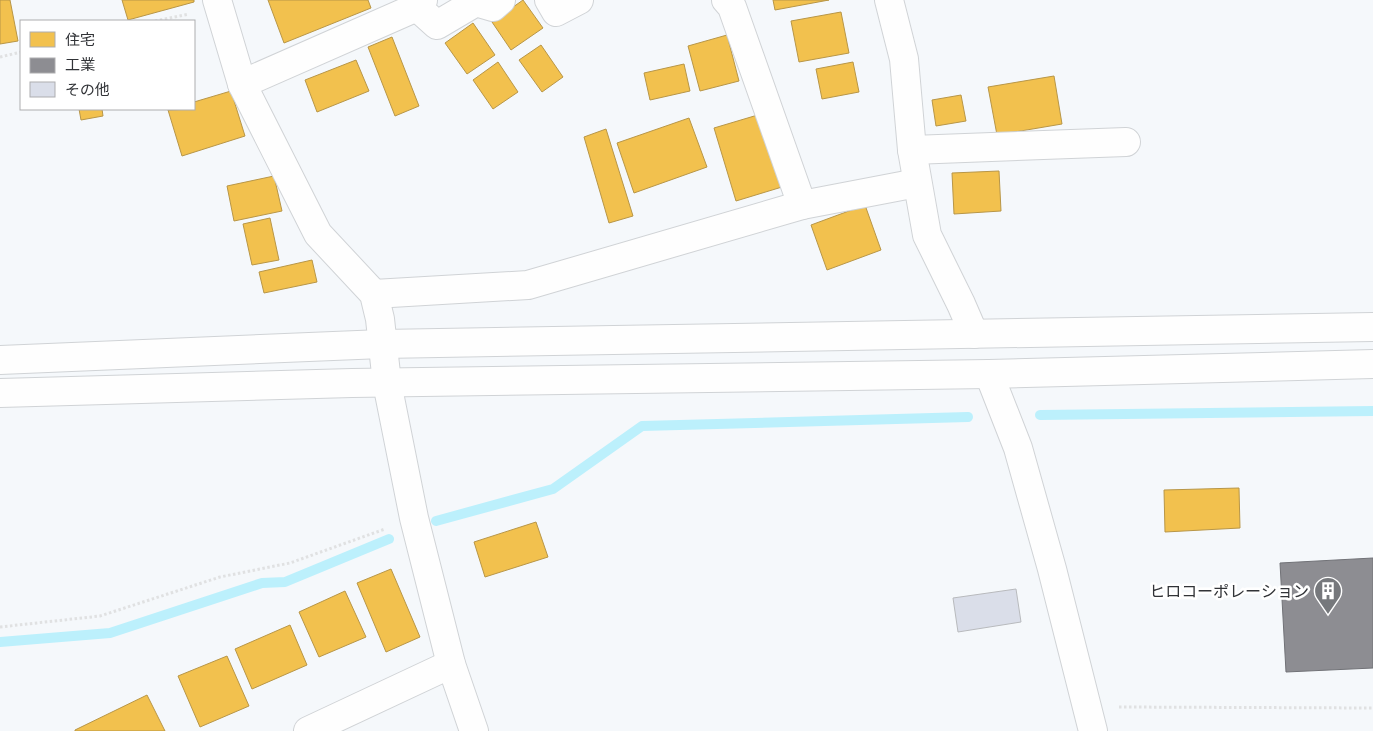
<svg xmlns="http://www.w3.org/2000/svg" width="1373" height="731" viewBox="0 0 1373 731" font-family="'Zilla Slab','Noto Sans JP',serif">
	<rect width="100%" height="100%" fill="#f5f8fb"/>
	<g fill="#f2c14e" stroke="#b89647">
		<path d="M0,0H10L18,41L0,44Z"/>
		<path d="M122,0H194V2L128,20Z"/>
		<path d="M268,0H368L371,8L284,43Z"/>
		<path d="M523,0L543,28L511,50L492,22Z"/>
		<path d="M773,0H829L775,10Z"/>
		<path d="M841,12L849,53L799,62L791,21Z"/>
		<path d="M473,23L495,55L467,74L445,43Z"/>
		<path d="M727,35L739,81L700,91L688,46Z"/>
		<path d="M392,37L419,106L395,116L368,47Z"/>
		<path d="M541,45L563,77L542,92L519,60Z"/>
		<path d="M356,60L369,91L317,112L305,80Z"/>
		<path d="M498,62L518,92L493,109L473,80Z"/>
		<path d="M853,62L859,92L822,99L816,69Z"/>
		<path d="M684,64L690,91L650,100L644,73Z"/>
		<path d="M1054,76L1062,124L997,135L988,87Z"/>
		<path d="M231,91L245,136L182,156L168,110L194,109V102Z"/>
		<path d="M961,95L966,121L936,126L932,100Z"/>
		<path d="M79,109H102L103,116L81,120Z"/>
		<path d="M761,114L782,187L736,201L714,128Z"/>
		<path d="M689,118L707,167L634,193L617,143Z"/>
		<path d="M606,129L633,216L609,223L584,137Z"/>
		<path d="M999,171L1001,211L954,214L952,173Z"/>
		<path d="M274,176L282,211L234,221L227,186Z"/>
		<path d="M865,205L881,250L827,270L811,225Z"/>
		<path d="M270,218L279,260L252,265L243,224Z"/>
		<path d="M312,260L317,282L264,293L259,272Z"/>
		<path d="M1239,488L1240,528L1165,532L1164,490Z"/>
		<path d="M536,522L548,557L485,577L474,542Z"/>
		<path d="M391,569L420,637L386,652L357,583Z"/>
		<path d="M345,591L366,637L319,657L299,612Z"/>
		<path d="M290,625L307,665L252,689L235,649Z"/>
		<path d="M227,656L249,706L200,727L178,676Z"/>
		<path d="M147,695L165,731H75V730Z"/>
	</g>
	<path fill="#8d8d92" stroke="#717277" d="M1373,558V668L1286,672L1280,563Z"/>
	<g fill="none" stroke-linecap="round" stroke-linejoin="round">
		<g stroke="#bcf0fc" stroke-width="10">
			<path d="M1040,415L1373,411"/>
			<path d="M436,521L553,489L642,426L968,417"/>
			<path d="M0,642L110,633L262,583L285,582L389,539"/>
		</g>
	</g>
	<path fill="#dadee9" stroke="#b8babd" d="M1016,589L1021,622L958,632L953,598Z"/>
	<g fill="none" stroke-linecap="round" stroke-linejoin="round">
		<defs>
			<g id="street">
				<path d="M217,0L242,84L318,234L374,294L380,319L387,383L414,518L451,664L474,731"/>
				<path d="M423,0L417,7L437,25L476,2L493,7L501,0"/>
				<path d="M549,0L556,12L579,0"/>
				<path d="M726,0L732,7L802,205"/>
				<path d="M889,0L904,59L912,150L927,235L961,304L974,334"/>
				<path d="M242,84L417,7"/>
				<path d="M912,150L1126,142"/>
				<path d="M374,294L528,285L802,205L917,183"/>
				<path d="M989,374L1018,448L1052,569L1093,731"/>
				<path d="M308,731L451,664"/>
			</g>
			<g id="secondary">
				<path d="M0,360L382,344L1373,327"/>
				<path d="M0,393L352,383L989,374L1373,364"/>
			</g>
		</defs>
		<use href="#street" stroke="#d0d3d6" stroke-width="30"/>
		<use href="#secondary" stroke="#d0d3d6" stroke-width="30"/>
		<g stroke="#e0e1e2" stroke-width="3" stroke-dasharray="2.5 2.5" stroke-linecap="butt">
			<path d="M155,21L189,14"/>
			<path d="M0,57L21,52"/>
			<path d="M0,627L100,616L220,577L290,563L385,529"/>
			<path d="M1119,707L1373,708"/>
		</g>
		<use href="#street" stroke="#fefefe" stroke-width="28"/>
		<use href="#secondary" stroke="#fefefe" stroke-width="28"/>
	</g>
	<defs>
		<symbol id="building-pin" viewBox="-11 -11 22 30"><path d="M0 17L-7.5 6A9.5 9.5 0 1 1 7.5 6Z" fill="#76787c" stroke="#fff"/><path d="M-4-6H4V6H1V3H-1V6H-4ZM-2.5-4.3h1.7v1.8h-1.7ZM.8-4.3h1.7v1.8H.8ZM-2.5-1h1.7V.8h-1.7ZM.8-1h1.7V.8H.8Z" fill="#fff"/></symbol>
	</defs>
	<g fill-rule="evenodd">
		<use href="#building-pin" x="1312" y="575" width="32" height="43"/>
	</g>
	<g text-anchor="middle" stroke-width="5" stroke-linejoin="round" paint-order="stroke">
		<g font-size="16" fill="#313337" stroke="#fff" text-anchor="end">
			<text x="1309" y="597">ヒロコーポレーション</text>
		</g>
	</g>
	<rect x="20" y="20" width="175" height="90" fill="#ffffff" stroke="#adadaf"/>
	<rect x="30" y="32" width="25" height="15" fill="#f2c14e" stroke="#adadaf"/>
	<text x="65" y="45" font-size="15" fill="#313337">住宅</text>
	<rect x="30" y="58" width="25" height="15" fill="#8d8d92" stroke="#adadaf"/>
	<text x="65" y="70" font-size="15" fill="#313337">工業</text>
	<rect x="30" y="82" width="25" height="15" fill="#dadee9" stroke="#adadaf"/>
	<text x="65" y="95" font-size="15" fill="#313337">その他</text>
</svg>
